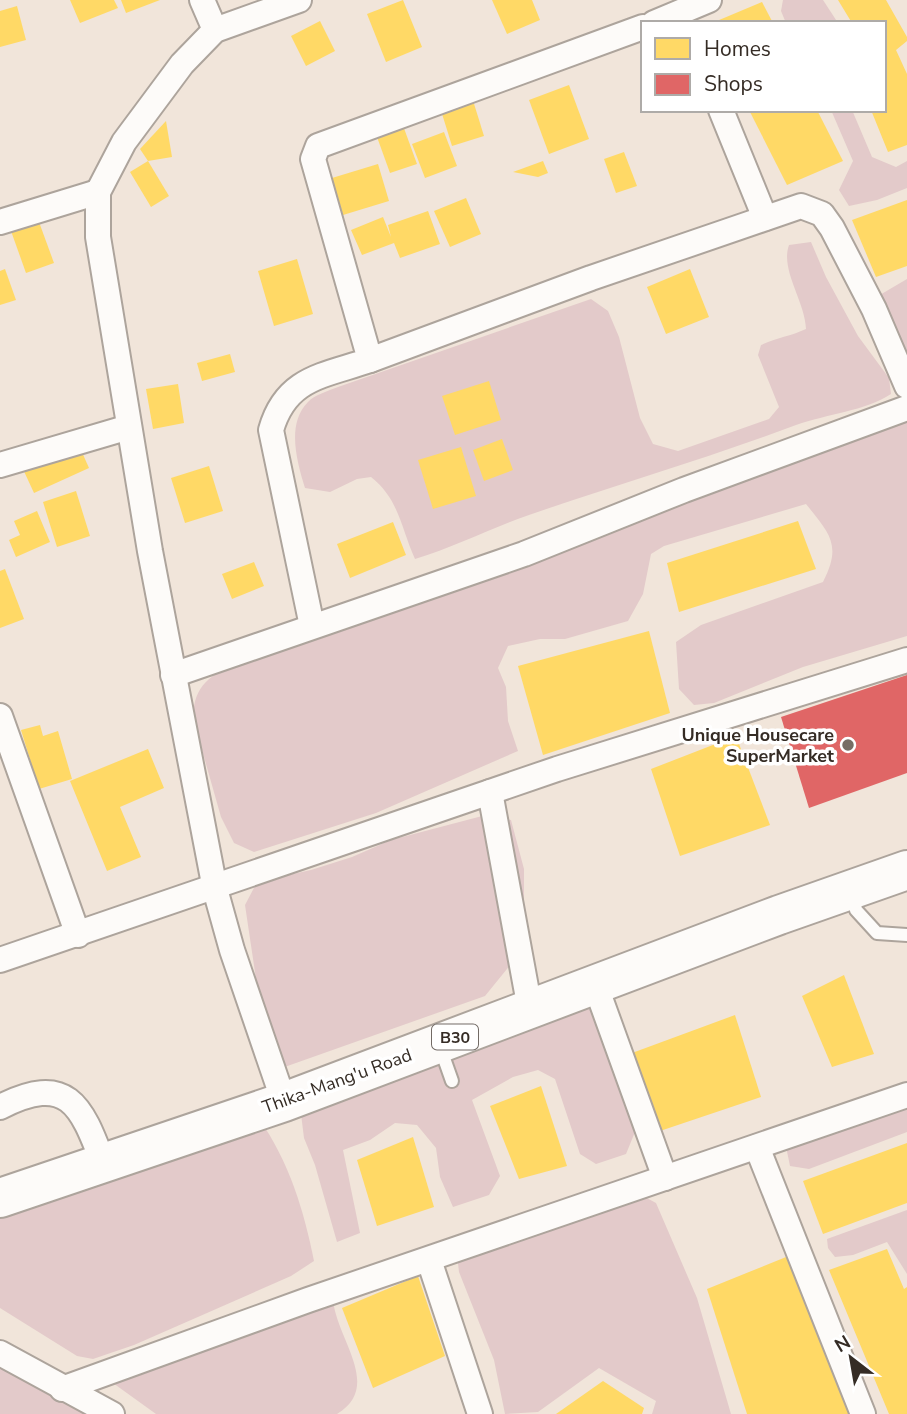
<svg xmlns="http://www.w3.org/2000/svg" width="907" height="1414" viewBox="0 0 907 1414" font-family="'Nunito Sans',sans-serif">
	<rect width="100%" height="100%" fill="#f1e5da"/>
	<g fill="#e3caca">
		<path d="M783,0H823L838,23H786L781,11Z"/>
		<path d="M831,110H852L872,157L896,167L907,161V188L877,200L849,206L839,190L853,161Z"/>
		<path d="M811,242L826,277L858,336L889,378L891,394C865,411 827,414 796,425C708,458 618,484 529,515C491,528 455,547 415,559C401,528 399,499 371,477L357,479L330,492L305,488C297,462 286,424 308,402C314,395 328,391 338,387L591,299L608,311L619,337L640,418L653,444L678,451L769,419L779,407L758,355L761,345C776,338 791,336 806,329C805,301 780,270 789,245Z"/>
		<path d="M907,279V363L873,299Z"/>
		<path d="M907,421V636L803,667L714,703L694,705L679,689L676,642L701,625L823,582C842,545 830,534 806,504L664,546L651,554L643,594L628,621L565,639H540L508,646L498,668L506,687L508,721L518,751L376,813L254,852L234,843L221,817L193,718C194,683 211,677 238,660L638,505Z"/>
		<path d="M486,815L511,820L524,869V909L516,958L485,996L279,1069L256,979L245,905L257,882L311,870L352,857L391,840Z"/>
		<path d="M580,1001L600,1009L637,1127L626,1154L596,1164L580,1154L555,1079L538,1070L513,1077L472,1100L500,1176L489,1195L453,1207L440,1177L436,1148L417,1125L395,1123L370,1140L343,1150L360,1233L337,1242L315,1165L304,1138L301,1114Z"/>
		<path d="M907,1088V1132L809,1169L790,1166L783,1132Z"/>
		<path d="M259,1119C289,1161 304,1211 314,1261L291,1276L134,1345L93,1359L77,1356L0,1308V1209Z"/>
		<path d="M632,1190L656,1203L697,1298L731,1414H652L656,1401L599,1368L538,1412L505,1414L494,1360L459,1272L456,1246Z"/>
		<path d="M907,1210V1274L887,1242L853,1255L835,1257L828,1248L827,1239Z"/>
		<path d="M333,1278C334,1288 332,1300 335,1311C344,1347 379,1389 337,1414H156L106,1378Z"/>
		<path d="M0,1358L108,1414H0Z"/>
	</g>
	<g fill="#ffd966">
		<path d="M70,0H114L118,8L80,23Z"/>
		<path d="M121,0H160L126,13Z"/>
		<path d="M403,0L422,47L386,62L367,14Z"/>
		<path d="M492,0H532L540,20L507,34Z"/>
		<path d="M838,0H886L907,37V41L896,50L907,74V145L888,152L871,110H884V23H852Z"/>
		<path d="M762,2L773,23H712Z"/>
		<path d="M17,6L26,40L0,47V11Z"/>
		<path d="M320,21L335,51L306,66L291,36Z"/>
		<path d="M569,85L589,139L549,154L529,100Z"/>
		<path d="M471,94L484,136L452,146L439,104Z"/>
		<path d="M749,110H817L843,161L787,185Z"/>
		<path d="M401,120L417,164L390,173L377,137Z"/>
		<path d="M166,121L172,157L148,161L140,149Z"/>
		<path d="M444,132L457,166L425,178L412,144Z"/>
		<path d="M624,152L637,186L616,193L604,159Z"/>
		<path d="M148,161L169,196L151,207L130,172Z"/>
		<path d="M543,161L548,173L538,177L513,172Z"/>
		<path d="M378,164L389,201L343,215L332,178Z"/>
		<path d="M466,198L481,234L450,247L434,211Z"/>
		<path d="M907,200V266L876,277L852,220Z"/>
		<path d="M428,211L440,244L400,258L394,243L362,255L351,230L383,217L391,237L388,225Z"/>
		<path d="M39,222L54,263L26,273L11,231Z"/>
		<path d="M297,259L313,314L274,326L258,271Z"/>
		<path d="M5,269L16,300L0,305V271Z"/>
		<path d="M690,269L709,317L666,334L647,287Z"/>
		<path d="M230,354L235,372L202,381L197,363Z"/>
		<path d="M489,381L501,420L455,435L442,396Z"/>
		<path d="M178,384L184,423L153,429L146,389Z"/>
		<path d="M502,439L513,470L484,481L473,450Z"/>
		<path d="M77,441L89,468L34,493L22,467Z"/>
		<path d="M461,447L476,496L433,509L418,460Z"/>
		<path d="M209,466L223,511L185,523L171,478Z"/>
		<path d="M76,491L90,536L57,547L43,502Z"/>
		<path d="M37,511L50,542L16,557L9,540L20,535L14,521Z"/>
		<path d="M798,521L816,569L679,612L667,563Z"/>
		<path d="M393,522L406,555L350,578L337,544Z"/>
		<path d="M254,562L264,586L232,599L222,574Z"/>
		<path d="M5,569L24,619L0,628V571Z"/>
		<path d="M649,631L670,713L543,755L518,666Z"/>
		<path d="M40,725L43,736L58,731L72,779L39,789L21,730Z"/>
		<path d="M736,736L770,825L680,856L651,769Z"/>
		<path d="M148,749L164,788L120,807L141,857L107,871L70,781Z"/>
		<path d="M844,975L874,1054L832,1067L802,996Z"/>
		<path d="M735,1015L761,1097L660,1131L632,1053Z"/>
		<path d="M541,1086L567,1166L519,1179L490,1106Z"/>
		<path d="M413,1137L434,1207L377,1226L357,1160Z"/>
		<path d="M907,1143V1203L823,1234L803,1181Z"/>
		<path d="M887,1249L904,1289L907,1287V1414H889L829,1270Z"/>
		<path d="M791,1255L851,1414H747L707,1289Z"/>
		<path d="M418,1276L445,1356L373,1388L342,1308Z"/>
		<path d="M603,1381L644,1408L642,1414H556Z"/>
	</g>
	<path fill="#e06666" d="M907,675V773L809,808L781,717Z"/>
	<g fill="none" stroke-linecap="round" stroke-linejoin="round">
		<defs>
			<g id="lane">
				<path d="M853,895L856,910L877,933L907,935"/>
				<path d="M440,1047L452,1081"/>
			</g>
			<g id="street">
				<path d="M202,0L215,30"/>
				<path d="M654,23L709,0"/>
				<path d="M721,110L765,218"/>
				<path d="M0,222L98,192"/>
				<path d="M370,360L591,278L801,206L822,214L832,228L874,309L907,386"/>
				<path d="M0,465L129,427"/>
				<path d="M312,626L271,430C286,377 324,376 370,360L313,159L318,146L643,27"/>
				<path d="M173,675L524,554L684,490L907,408"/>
				<path d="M0,716L78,935"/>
				<path d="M490,792L530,1009"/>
				<path d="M0,960L557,769L907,660"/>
				<path d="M595,984L665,1178"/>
				<path d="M284,1102L232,950L215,889L150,551L98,237V192L124,142L182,64L215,30L299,0"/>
				<path d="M0,1107C67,1073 81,1104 103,1163"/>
				<path d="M757,1147L863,1414"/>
				<path d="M429,1260L480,1414"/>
				<path d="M0,1353L112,1414"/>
				<path d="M62,1389L308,1300L907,1095"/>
			</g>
			<path id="highway" d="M0,1198L284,1102L779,915L907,870"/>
		</defs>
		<use href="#lane" stroke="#ada49c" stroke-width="16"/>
		<use href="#street" stroke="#ada49c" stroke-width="28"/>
		<use href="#highway" stroke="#ada49c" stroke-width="42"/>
		<use href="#lane" stroke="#fdfbf9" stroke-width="12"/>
		<use href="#street" stroke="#fdfbf9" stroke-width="24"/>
		<use href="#highway" stroke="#fdfbf9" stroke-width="38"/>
	</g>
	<circle fill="#776d64" stroke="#fff" stroke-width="2.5" cx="848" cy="745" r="7"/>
	<g text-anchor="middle" stroke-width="7" stroke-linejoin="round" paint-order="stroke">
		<rect fill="#fff" stroke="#726b66" stroke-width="2" x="432" y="1024.5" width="46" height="25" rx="5"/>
		<g font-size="16" font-weight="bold" fill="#352c25">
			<text x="455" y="1043">B30</text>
		</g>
		<g font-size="18" font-weight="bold" fill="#352c25" stroke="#fff" text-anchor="end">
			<text x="834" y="741">Unique Housecare<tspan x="834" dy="21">SuperMarket</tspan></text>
		</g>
		<g font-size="18" fill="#352c25" stroke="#fff">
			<text transform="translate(337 1081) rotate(-20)" y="6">Thika-Mang'u Road</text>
		</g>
	</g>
	<rect x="641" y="21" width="245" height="91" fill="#ffffff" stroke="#aeaba8" stroke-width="2"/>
	<rect x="655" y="38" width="35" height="21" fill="#ffd966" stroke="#aeaba8" stroke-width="2"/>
	<text x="704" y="56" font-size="21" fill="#352c25">Homes</text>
	<rect x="655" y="74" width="35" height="21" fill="#e06666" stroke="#aeaba8" stroke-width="2"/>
	<text x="704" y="91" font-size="21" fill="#352c25">Shops</text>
	<g transform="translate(851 1358) rotate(329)" stroke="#ffffff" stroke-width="5" paint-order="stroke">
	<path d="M0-5L12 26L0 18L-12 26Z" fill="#352c25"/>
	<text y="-10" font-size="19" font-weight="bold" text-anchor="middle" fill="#352c25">N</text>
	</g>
</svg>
